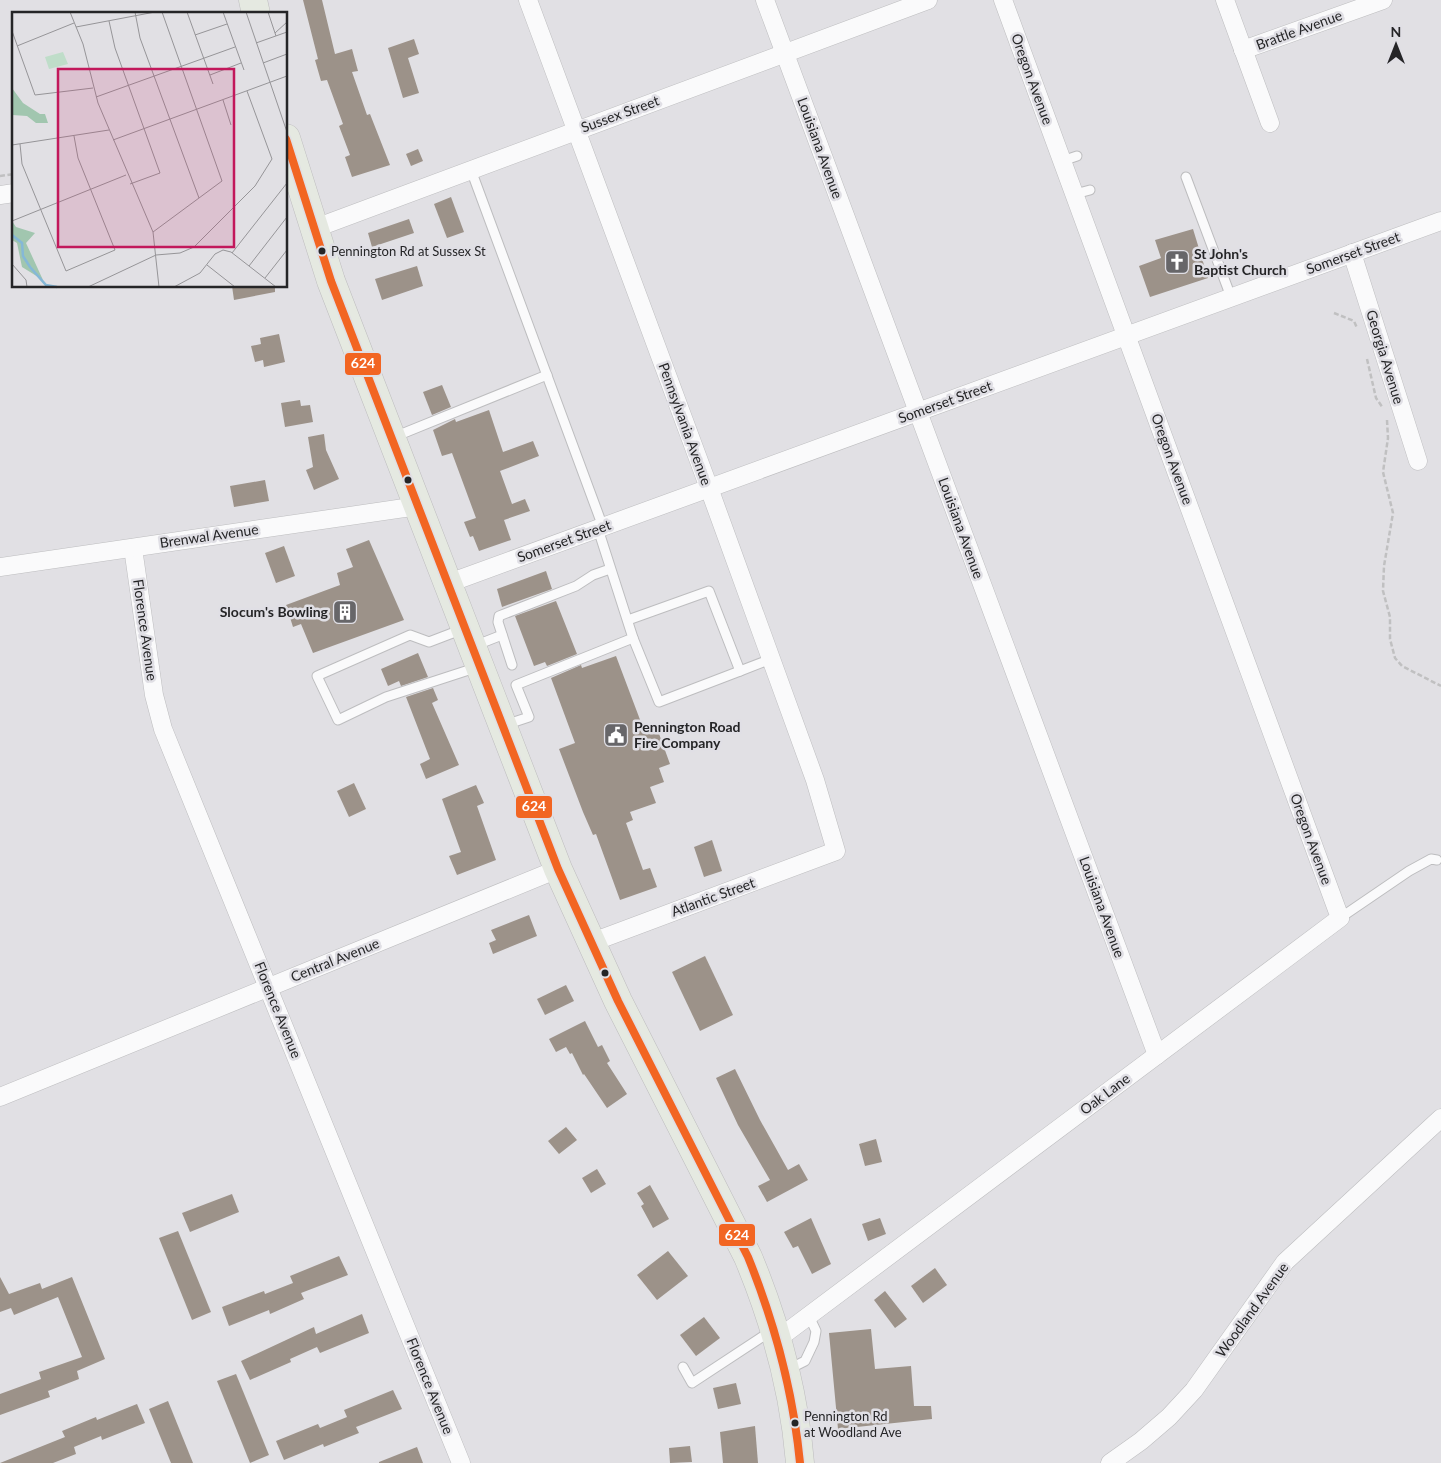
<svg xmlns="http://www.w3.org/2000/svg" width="1441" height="1463" viewBox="0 0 1441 1463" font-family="Lato,sans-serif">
	<rect width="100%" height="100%" fill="#e1e0e4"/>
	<g fill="#9c9289">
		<path d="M303,0H322L335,54L352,49L358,71L352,72L367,115L370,114L390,165L352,177L345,157L350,155L339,126L343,124L327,80L321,81L315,60L318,59Z"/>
		<path d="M414,39L419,54L408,58L419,93L403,98L388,48Z"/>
		<path d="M418,149L423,161L411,166L406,154Z"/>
		<path d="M451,197L464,232L447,238L434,204Z"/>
		<path d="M409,219L414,233L372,247L368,233Z"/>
		<path d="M1193,229L1208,278L1150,297L1139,266L1161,258L1155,240Z"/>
		<path d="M417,266L423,286L382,300L375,279Z"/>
		<path d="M232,286H275V292L234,300Z"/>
		<path d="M279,334L285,362L264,367L263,360L255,362L251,346L261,344L260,338Z"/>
		<path d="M442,385L451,407L432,415L423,392Z"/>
		<path d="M300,400L301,406L310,405L313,422L285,427L281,403Z"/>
		<path d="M489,410L503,452L533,441L539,456L500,471L512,504L525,499L530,511L504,520L511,540L479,551L473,536L470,537L464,522L476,518L452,453L442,456L433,430L455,419L456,422Z"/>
		<path d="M324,434L326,450L339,479L314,490L306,470L313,467L308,437Z"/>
		<path d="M265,480L269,501L234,507L230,486Z"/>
		<path d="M369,540L404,620L313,653L301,624L293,627L286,605L340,585L337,573L353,567L346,549Z"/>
		<path d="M284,546L295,576L276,583L265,553Z"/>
		<path d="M546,571L552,589L502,607L497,589Z"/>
		<path d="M556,601L577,654L547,666L545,662L534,666L515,616Z"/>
		<path d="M418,653L428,677L401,686L399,681L388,686L381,669Z"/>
		<path d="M616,656L642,725L658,731L670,764L659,768L664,782L650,787L656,803L630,812L633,820L626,823L643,870L650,868L657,887L620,900L596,834L593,835L583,812L559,749L575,743L551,678L581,665L582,668Z"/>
		<path d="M433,688L438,700L432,703L459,765L426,779L420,764L430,759L406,697Z"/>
		<path d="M354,783L366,809L349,817L337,791Z"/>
		<path d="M476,785L484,803L477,806L496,860L457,875L449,856L461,852L442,799Z"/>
		<path d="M712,840L722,871L704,877L694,847Z"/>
		<path d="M529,915L537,936L493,954L489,943L496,940L491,930Z"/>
		<path d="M705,956L733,1015L700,1031L672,972Z"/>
		<path d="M566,985L574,1001L545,1015L537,999Z"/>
		<path d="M585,1021L598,1047L602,1045L610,1061L607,1063L627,1094L607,1108L584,1074L583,1075L572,1053L570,1054L566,1047L556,1052L549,1039Z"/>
		<path d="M735,1069L760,1120L788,1170L799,1164L808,1180L767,1202L758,1186L770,1180L738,1125L716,1078Z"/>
		<path d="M566,1127L577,1140L559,1154L548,1141Z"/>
		<path d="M876,1139L882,1162L865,1166L859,1144Z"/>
		<path d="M597,1169L606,1184L591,1193L582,1178Z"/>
		<path d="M650,1185L669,1219L653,1228L641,1206L644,1204L637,1193Z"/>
		<path d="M232,1194L239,1212L190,1232L182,1213Z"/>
		<path d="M811,1218L831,1264L812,1274L798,1246L793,1248L784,1232Z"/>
		<path d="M880,1218L886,1234L868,1241L862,1224Z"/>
		<path d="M178,1231L211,1312L192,1320L159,1238Z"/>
		<path d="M668,1251L688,1276L657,1300L637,1275Z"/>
		<path d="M339,1256L348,1275L301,1293L304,1299L270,1314L269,1310L229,1326L222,1307L264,1291L265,1294L293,1283L290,1276Z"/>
		<path d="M935,1268L947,1285L923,1303L911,1286Z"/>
		<path d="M0,1277L9,1294L40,1283L42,1289L72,1277L105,1359L77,1371L79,1379L48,1391L50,1397L0,1415V1394L41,1379L39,1372L82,1357L58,1297L14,1315L11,1308L0,1312Z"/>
		<path d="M885,1291L907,1319L895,1328L874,1300Z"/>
		<path d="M362,1314L369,1333L320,1353L317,1347L290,1359L291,1362L250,1380L241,1361L314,1327L316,1334Z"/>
		<path d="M704,1317L720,1338L696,1356L680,1335Z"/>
		<path d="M871,1329L875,1369L911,1366L914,1406H931L932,1419L838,1429L829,1333Z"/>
		<path d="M236,1374L269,1455L250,1463L217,1381Z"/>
		<path d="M736,1383L741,1404L718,1409L713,1388Z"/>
		<path d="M393,1390L402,1409L356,1427L359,1433L324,1447L323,1444L284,1460L276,1441L318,1424L320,1428L347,1417L344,1410Z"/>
		<path d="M168,1401L193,1463H171L149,1409Z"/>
		<path d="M137,1404L145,1423L102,1440L101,1436L74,1447L76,1454L53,1463H0L65,1437L62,1431L96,1417L97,1420Z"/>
		<path d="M755,1426L758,1463H723L720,1432Z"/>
		<path d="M690,1446L692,1462L670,1463L669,1448Z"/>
		<path d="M417,1447L423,1463H379V1462Z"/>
	</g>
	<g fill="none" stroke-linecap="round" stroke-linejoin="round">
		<defs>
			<g id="service">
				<path d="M1062,161L1077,156"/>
				<path d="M471,170L603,527"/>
				<path d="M1186,177L1231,297"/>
				<path d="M1075,194L1090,190"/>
				<path d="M394,437L547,375"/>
				<path d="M628,620L709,591L740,671L659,702L633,638"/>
				<path d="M463,629L429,642L410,635L317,676L338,720L386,697L478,667"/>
				<path d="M474,646L502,635"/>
				<path d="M512,665L498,622L499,616L576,586L593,575L610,569"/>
				<path d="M740,671L771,659"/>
				<path d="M505,725L529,717L516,685L633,638L598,529"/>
				<path d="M1340,918L1409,871L1431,859L1437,860"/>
				<path d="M683,1367L692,1383L771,1331"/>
				<path d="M789,1369L805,1361L814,1342L816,1331L809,1316"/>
			</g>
			<g id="minor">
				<path d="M528,0L709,488L815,780L836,851L590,943"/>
				<path d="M765,0L1157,1055"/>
				<path d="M1225,0L1270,123"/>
				<path d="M1243,50L1383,0"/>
				<path d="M0,195L14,193"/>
				<path d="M313,229L928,0"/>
				<path d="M1352,253L1418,461"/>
				<path d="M133,548L154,695L163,729L461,1463"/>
				<path d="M0,567L418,506"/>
				<path d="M449,583L1441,221"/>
				<path d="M0,1097L558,869"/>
				<path d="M779,1338L1340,918L1003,0"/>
				<path d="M1110,1463L1141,1441L1169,1417L1194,1390L1285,1262L1441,1118"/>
			</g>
			<g id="primary">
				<path d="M253,0L256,14"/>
				<path d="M286,138L331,281L558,869L618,1001L748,1257C776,1324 794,1390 800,1463"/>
			</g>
		</defs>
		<use href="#service" stroke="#bdbdbf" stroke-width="11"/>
		<use href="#minor" stroke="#bdbdbf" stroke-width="19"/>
		<use href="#primary" stroke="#bdbcbe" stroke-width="29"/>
		<g stroke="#c0c0c1" stroke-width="2.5" stroke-dasharray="5 2.5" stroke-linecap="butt">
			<path d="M0,176L14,174"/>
			<path d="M1334,313L1354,321L1357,328"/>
			<path d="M1367,359L1376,398L1383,408"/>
			<path d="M1387,420L1388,438L1383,472L1393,513L1384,566L1383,591L1390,617V639L1395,658L1402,666L1441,686"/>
		</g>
		<use href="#service" stroke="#fafafb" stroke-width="9"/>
		<use href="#minor" stroke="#fafafb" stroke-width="18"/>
		<use href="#primary" stroke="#e5e9e1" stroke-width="28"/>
		<defs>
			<path id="bus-1" d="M286,139L331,281L558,869L618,1001L748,1257C775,1324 793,1391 800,1463"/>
		</defs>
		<use href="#bus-1" stroke="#e0dfe5" stroke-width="11"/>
		<use href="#bus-1" stroke="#f26522" stroke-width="8"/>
	</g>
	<defs>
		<symbol id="church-square" viewBox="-11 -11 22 22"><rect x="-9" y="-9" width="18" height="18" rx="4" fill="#676669" stroke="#e0dfe5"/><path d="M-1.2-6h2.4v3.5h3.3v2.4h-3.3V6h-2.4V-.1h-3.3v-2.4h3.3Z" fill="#fff"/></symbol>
		<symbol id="building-square" viewBox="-11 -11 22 22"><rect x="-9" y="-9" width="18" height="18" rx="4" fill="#676669" stroke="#e0dfe5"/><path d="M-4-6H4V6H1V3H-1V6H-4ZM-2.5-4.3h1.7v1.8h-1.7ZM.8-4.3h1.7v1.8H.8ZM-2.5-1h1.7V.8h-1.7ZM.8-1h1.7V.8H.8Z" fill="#fff"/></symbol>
		<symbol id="civic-square" viewBox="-11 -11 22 22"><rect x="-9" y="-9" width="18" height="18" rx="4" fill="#676669" stroke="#e0dfe5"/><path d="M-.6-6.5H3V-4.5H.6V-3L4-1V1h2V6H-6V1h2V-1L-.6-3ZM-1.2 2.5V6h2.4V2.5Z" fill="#fff"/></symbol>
	</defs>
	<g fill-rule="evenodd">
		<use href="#church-square" x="1163" y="248" width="28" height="28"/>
		<use href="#building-square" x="331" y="598" width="28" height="28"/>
		<use href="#civic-square" x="602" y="721" width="28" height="28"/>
	</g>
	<g fill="#252527" stroke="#e0dfe5" stroke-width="2">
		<circle cx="322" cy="251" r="4.5"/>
		<circle cx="408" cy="480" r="4.5"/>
		<circle cx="605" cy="973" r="4.5"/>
		<circle cx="795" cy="1423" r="4.5"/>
	</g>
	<g text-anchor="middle" stroke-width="5" stroke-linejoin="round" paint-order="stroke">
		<g font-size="13" fill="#252527" stroke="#e0dfe5" text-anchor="start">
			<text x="331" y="256">Pennington Rd at Sussex St</text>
			<text x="804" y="1421">Pennington Rd<tspan x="804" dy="16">at Woodland Ave</tspan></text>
		</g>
		<g font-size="14" fill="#252527" stroke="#e0dfe5">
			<text transform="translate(1299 30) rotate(-20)" y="5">Brattle Avenue</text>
			<text transform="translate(1032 79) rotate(70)" y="5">Oregon Avenue</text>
			<text transform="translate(620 114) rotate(-20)" y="5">Sussex Street</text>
			<text transform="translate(820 148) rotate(70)" y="5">Louisiana Avenue</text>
			<text transform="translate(1353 253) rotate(-20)" y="5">Somerset Street</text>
			<text transform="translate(1385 357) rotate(73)" y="5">Georgia Avenue</text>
			<text transform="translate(945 402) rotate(-20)" y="5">Somerset Street</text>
			<text transform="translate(685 424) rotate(70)" y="5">Pennsylvania Avenue</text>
			<text transform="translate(1172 459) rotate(70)" y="5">Oregon Avenue</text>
			<text transform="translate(961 528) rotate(70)" y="5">Louisiana Avenue</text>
			<text transform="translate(209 536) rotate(-8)" y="5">Brenwal Avenue</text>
			<text transform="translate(564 541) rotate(-20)" y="5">Somerset Street</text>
			<text transform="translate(145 630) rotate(82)" y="5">Florence Avenue</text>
			<text transform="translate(1311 839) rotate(70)" y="5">Oregon Avenue</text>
			<text transform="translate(713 897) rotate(-20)" y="5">Atlantic Street</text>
			<text transform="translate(1102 907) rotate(70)" y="5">Louisiana Avenue</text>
			<text transform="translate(335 960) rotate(-22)" y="5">Central Avenue</text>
			<text transform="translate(278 1010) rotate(68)" y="5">Florence Avenue</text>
			<text transform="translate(1105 1094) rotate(-37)" y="5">Oak Lane</text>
			<text transform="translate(1252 1310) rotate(-54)" y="5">Woodland Avenue</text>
			<text transform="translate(430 1386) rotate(68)" y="5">Florence Avenue</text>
		</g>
		<g font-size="14" font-weight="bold" fill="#252527" stroke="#e0dfe5" text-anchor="start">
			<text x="1194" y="259">St John's<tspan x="1194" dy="16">Baptist Church</tspan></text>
			<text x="328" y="617" text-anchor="end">Slocum's Bowling</text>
			<text x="634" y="732">Pennington Road<tspan x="634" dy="16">Fire Company</tspan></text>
		</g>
	</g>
	<g transform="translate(12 12)">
		<rect width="275" height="275" fill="#e1e0e4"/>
		<path d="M51,40L56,52L37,57L33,45Z" fill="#bfddc9"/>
		<path d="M0,76L11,91L28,102H33L36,111H24L15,104L0,103ZM0,209L4,215L23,221L14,231L31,268L10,255L5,231L0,228Z" fill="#a1c6af"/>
		<path fill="none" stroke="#85b8d7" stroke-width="2.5" d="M0,223L10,231L11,244L18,255L34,273L45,275"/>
		<path fill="none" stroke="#969598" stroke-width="1" d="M58,0L71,32L86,91L141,220L147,275M123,0L128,26L187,186M175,0L201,72M211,0L232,58M234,0L275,120M256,0L264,24M97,9L103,36L148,161L118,172M64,15L143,0M0,19L23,83L81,76M263,21L275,10M183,23L215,12M244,31L275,20M5,34L62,11M251,51L275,42M198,63L229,51M84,85L223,35M211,88L219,113M101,128L275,64M8,132L10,152L54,259L103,238L66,146L62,124M0,133L97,118M0,209L114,163M141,220L210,169L150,0M220,241L275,171M0,252L14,268L15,275M195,253L223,275M237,254L275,205M253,266L275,238M76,275L144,243L168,241L182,235L243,174L260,147L235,79M162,275L188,261L203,242L211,238L219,240L264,275"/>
		<path fill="#c2185b" fill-opacity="0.15" stroke="#c2185b" stroke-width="2.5" d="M46,57H222V235H46Z"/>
		<rect width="275" height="275" fill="none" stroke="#252527" stroke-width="2.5"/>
	</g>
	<g stroke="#e0dfe5" stroke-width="2">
		<rect x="344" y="352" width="38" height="24" rx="5" fill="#f26522"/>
		<rect x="515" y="795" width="38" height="24" rx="5" fill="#f26522"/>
		<rect x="718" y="1223" width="38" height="24" rx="5" fill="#f26522"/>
	</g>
	<g font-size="14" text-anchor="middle" font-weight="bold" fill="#fff">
		<text x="363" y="368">624</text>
		<text x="534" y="811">624</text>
		<text x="737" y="1240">624</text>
	</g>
	<g transform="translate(1396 45)" stroke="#e0dfe5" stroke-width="4" paint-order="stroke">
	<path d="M0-4L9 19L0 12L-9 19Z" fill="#252527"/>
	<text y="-8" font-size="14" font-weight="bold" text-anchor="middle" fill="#252527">N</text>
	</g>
</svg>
